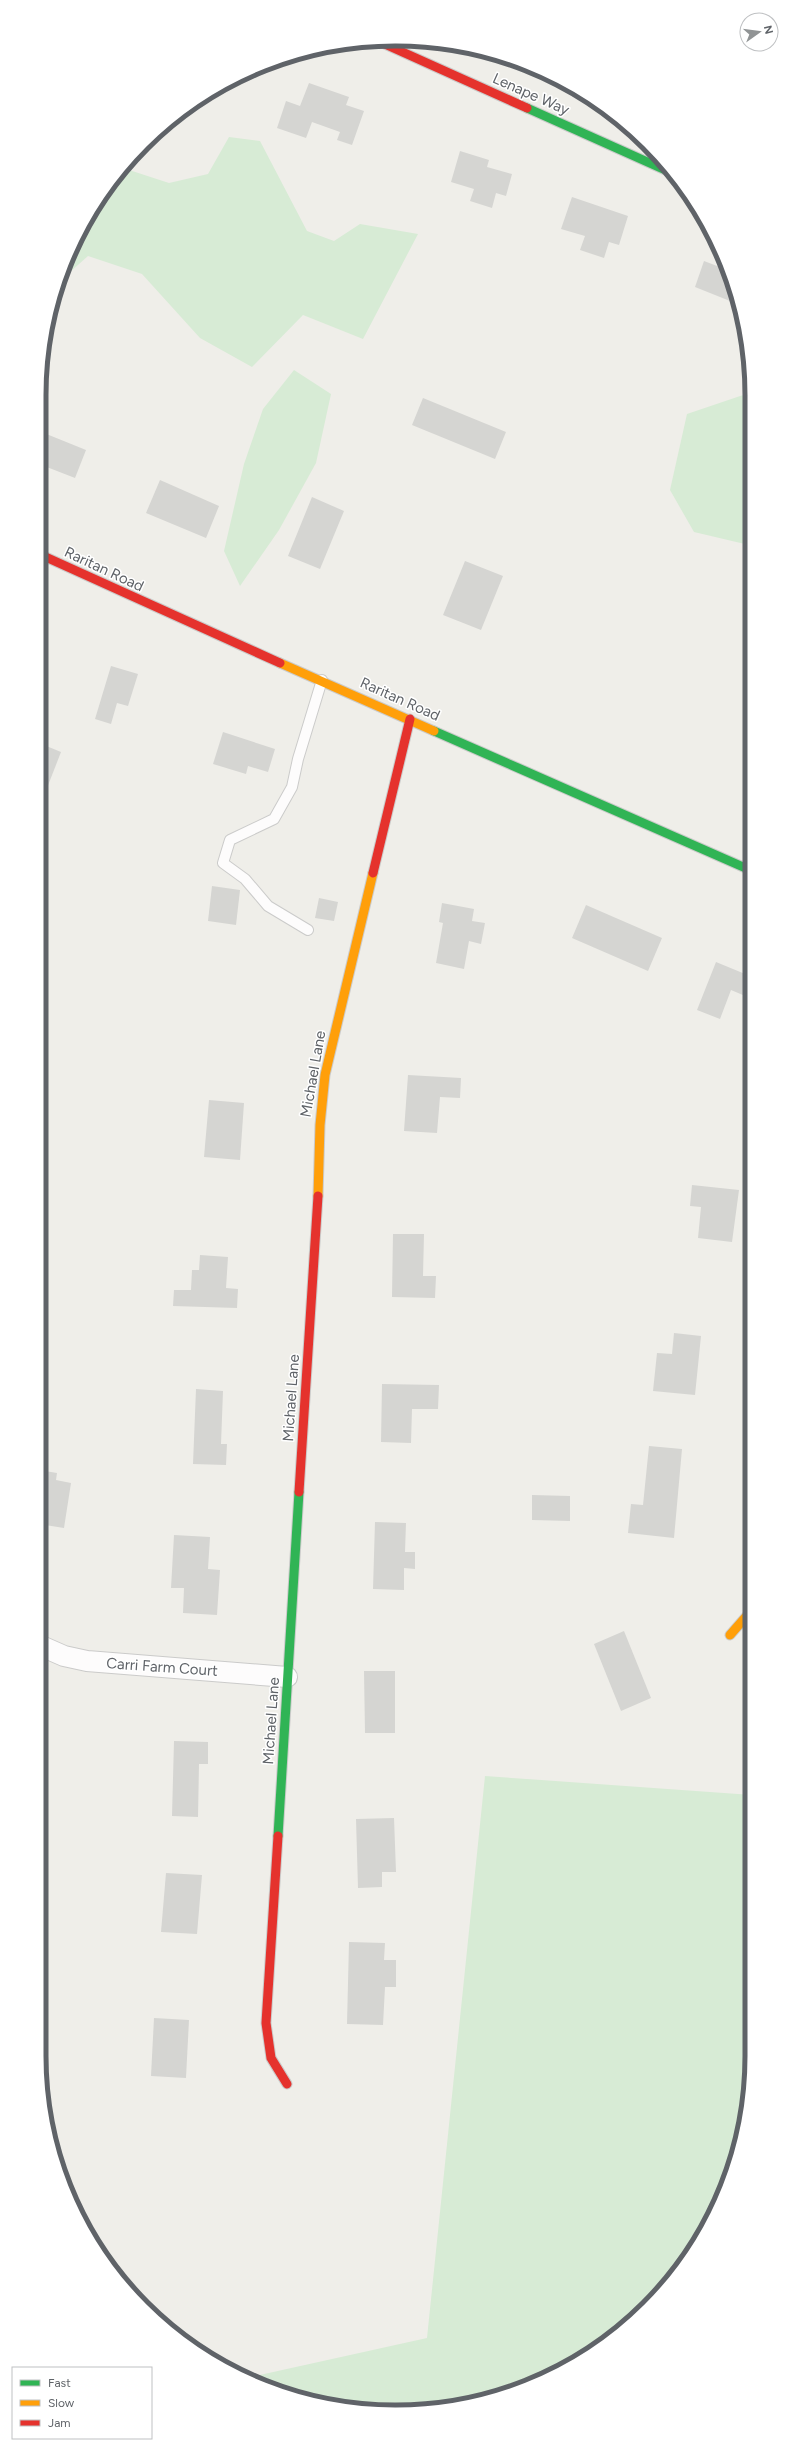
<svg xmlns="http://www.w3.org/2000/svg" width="791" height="2451" viewBox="0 0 791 2451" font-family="Figtree,sans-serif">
	<rect width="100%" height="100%" fill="#efeee9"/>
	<g fill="#d7ebd5">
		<path d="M229,137L260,141L307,231L334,241L360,224L418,234L363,339L303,315L252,367L200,338L142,274L88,256L60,281C72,239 96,202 123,168L169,183L208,174Z"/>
		<path d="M294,370L331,394L316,463L279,530L240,586L224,551L244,464L263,409Z"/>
		<path d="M749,393V545L694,532L670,490L687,414Z"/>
		<path d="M485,1776L752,1795V2055L745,2125L725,2192L692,2254L647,2308L594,2352L488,2400L419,2411L349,2409L246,2378L427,2338Z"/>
	</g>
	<g fill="#d5d5d2">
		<path d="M309,83L349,97L346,105L364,111L352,145L337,140L340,132L312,122L306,138L277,128L286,101L300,106Z"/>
		<path d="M460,151L489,160L487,167L512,174L506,196L496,193L492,208L470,201L474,189L451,182Z"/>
		<path d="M572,197L628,216L619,245L609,242L604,258L580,250L585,236L561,229Z"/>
		<path d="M704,261L725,269L735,303L695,287Z"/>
		<path d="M423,398L506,432L495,459L412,425Z"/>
		<path d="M39,431L86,450L75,478L39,464Z"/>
		<path d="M160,480L219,506L206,538L146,513Z"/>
		<path d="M312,497L344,511L320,569L288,556Z"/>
		<path d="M465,561L503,576L481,630L443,615Z"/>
		<path d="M111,666L138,674L128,706L117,703L111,724L95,719Z"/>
		<path d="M223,732L275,749L268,772L248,766L246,774L213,764Z"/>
		<path d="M39,743L61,752L40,806H39Z"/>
		<path d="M212,886L240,890L236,925L208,921Z"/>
		<path d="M319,898L338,902L334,921L315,918Z"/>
		<path d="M442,903L474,909L472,921L485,923L481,944L469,941L464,969L436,963L443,923L439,922Z"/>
		<path d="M586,905L662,938L648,971L572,938Z"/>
		<path d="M716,962L750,976V998L731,990L720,1019L697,1010Z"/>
		<path d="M408,1075L461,1078L460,1098L440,1097L437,1133L404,1131Z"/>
		<path d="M209,1100L244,1103L240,1160L204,1157Z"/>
		<path d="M692,1185L739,1190L732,1242L698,1238L701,1207L690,1206Z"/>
		<path d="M393,1234H424L423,1276H436L435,1298L392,1297Z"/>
		<path d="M200,1255L228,1257L226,1288L238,1289L237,1308L173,1306L174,1290H191L192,1270H199Z"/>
		<path d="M674,1333L701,1336L695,1395L653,1391L657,1353L672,1354Z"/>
		<path d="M382,1384L439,1385L438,1409H412L411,1443L381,1442Z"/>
		<path d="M196,1389L223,1391L221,1444H227L226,1465L193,1464Z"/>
		<path d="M649,1446L682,1449L674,1538L628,1533L631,1504L643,1505Z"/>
		<path d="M39,1470L57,1473L56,1480L71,1483L64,1528L39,1524Z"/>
		<path d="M532,1495L570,1496V1521L532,1520Z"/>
		<path d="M375,1522L406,1523L405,1552H415V1569L404,1568V1590L373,1589Z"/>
		<path d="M174,1535L210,1537L208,1569L220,1570L217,1615L183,1613L184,1588H171Z"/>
		<path d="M624,1631L651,1698L621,1711L594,1644Z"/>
		<path d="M364,1671H395V1733H365Z"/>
		<path d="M174,1741L208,1742V1764H199L198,1817L172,1816Z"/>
		<path d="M394,1818L396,1872H382V1887L358,1888L356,1819Z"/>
		<path d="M166,1873L202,1875L197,1934L161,1932Z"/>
		<path d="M349,1942L385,1943L384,1960H396V1987H385L383,2025L347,2024Z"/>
		<path d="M154,2018L189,2020L186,2078L151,2076Z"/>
	</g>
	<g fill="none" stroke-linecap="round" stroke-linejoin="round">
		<defs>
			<path id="lane" d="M308,930L268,906L245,879L223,863L230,840L274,819L292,787L298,759L322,680"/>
			<path id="street" d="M39,1645L64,1656L87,1661L287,1677"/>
			<g id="fast">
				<path d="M527,108L672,173"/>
				<path d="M434,731L750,870"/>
				<path d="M278,1836L299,1492"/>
			</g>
			<g id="slow">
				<path d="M280,663L434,731"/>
				<path d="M318,1196L320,1125L325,1075L373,873"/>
				<path d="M730,1635L751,1611"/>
			</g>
			<g id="jam">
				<path d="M378,41L527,108"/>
				<path d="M39,554L280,663"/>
				<path d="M373,873L410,719"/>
				<path d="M299,1492L318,1196"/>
				<path d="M278,1836L266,2023L271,2058L287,2084"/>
			</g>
		</defs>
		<use href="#lane" stroke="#cbcbca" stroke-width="12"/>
		<use href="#street" stroke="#cbcbca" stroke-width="22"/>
		<use href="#fast" stroke="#cbcbca" stroke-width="11"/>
		<use href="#slow" stroke="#cbcbca" stroke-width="11"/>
		<use href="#jam" stroke="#cbcbca" stroke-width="11"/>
		<use href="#lane" stroke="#fdfcfc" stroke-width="10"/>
		<use href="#street" stroke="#fdfcfc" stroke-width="20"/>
		<use href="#fast" stroke="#30b455" stroke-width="9"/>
		<use href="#slow" stroke="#ff9f0a" stroke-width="9"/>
		<use href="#jam" stroke="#e5322d" stroke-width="9"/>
	</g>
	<g text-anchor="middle" stroke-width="3" stroke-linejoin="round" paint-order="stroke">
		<g font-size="15" fill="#5f6368" stroke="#fff">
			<text transform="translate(531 94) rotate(24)" y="5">Lenape Way</text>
			<text transform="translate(104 569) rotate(25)" y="5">Raritan Road</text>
			<text transform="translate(400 699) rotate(24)" y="5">Raritan Road</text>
			<text transform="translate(313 1074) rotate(-80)" y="5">Michael Lane</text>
			<text transform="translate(291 1398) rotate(-86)" y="5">Michael Lane</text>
			<text transform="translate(162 1667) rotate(4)" y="5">Carri Farm Court</text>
			<text transform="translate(271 1721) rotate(-86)" y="5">Michael Lane</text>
		</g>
	</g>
	<path d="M0 0H791V2451H0ZM395 46H396A349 349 0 0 1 745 395V2056A349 349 0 0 1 396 2405H395A349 349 0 0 1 46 2056V395A349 349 0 0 1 395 46Z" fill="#fff" fill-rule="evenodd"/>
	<path fill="none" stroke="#5f6368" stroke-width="5" d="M395 46H396A349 349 0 0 1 745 395V2056A349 349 0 0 1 396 2405H395A349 349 0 0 1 46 2056V395A349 349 0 0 1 395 46Z"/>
	<rect x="12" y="2367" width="140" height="72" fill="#ffffff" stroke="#bfc1c3"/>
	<rect x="20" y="2380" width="20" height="6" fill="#30b455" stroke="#bfc1c3"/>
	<text x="48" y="2387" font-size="12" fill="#5f6368">Fast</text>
	<rect x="20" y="2400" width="20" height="6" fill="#ff9f0a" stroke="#bfc1c3"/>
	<text x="48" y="2407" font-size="12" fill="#5f6368">Slow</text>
	<rect x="20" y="2420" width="20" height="6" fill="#e5322d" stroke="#bfc1c3"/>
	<text x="48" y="2427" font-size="12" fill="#5f6368">Jam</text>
	<g transform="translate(759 32) rotate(76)"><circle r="19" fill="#ffffff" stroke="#bfc1c3"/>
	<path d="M0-3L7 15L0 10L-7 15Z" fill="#919495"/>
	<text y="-6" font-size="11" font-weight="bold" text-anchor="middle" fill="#5f6368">N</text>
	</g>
</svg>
